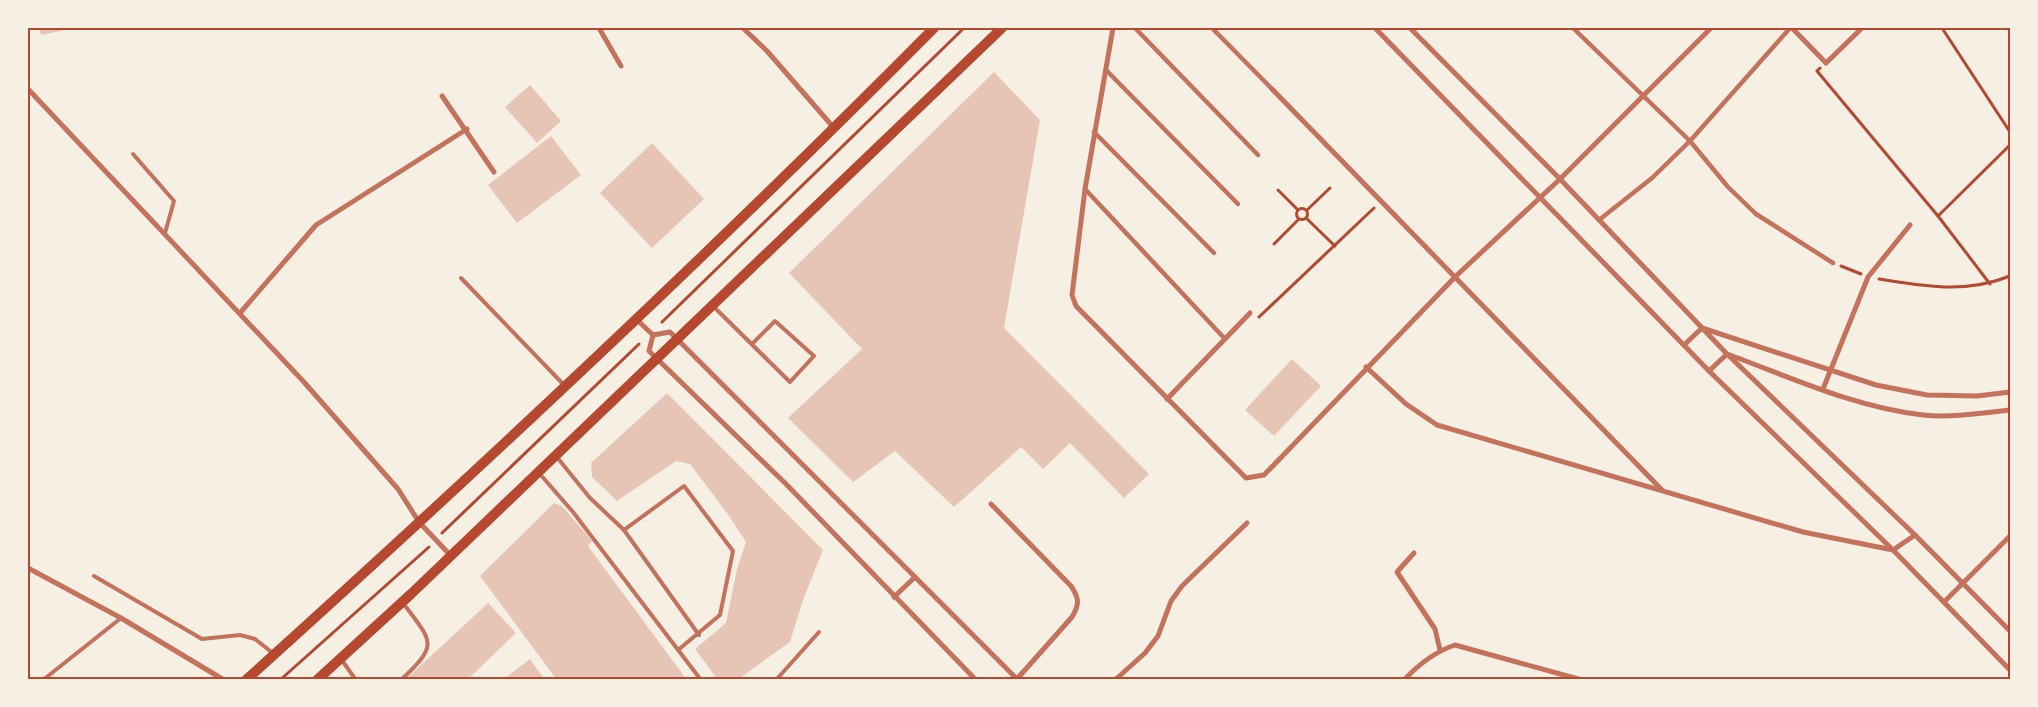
<svg xmlns="http://www.w3.org/2000/svg" width="2038" height="707" viewBox="0 0 2038 707" font-family="Helvetica,sans-serif">
	<rect width="100%" height="100%" fill="#f6efe4"/>
	<g fill="#e6c5b7">
		<path d="M39,28H75L41,35Z"/>
		<path d="M994,72L1040,120L1004,328L1149,474L1124,498L1070,443L1043,469L1021,447L954,507L895,451L853,482L788,418L862,349L789,273Z"/>
		<path d="M530,85L561,121L537,143L505,107Z"/>
		<path d="M551,136L581,175L517,223L488,185Z"/>
		<path d="M652,143L704,199L652,248L600,193Z"/>
		<path d="M1292,359L1321,386L1274,436L1245,410Z"/>
		<path d="M667,393L823,550L803,600L790,642L737,680H718L695,649L726,623L737,569L746,542L727,513L690,464L676,461L617,501L592,477L591,463Z"/>
		<path d="M554,503L562,506L592,541L588,546L687,680H557L480,576Z"/>
		<path d="M488,603L516,633L467,680H405Z"/>
		<path d="M530,659L545,680H503Z"/>
	</g>
	<g fill="none" stroke-linecap="round" stroke-linejoin="round">
		<g stroke="#b5482f" stroke-width="3">
			<path d="M1942,28L2010,132"/>
			<path d="M1820,68L1817,71L1938,216L1990,284"/>
			<path d="M1278,190L1298,210"/>
			<circle cx="1302" cy="214" r="5.5"/>
			<path d="M1307,210L1330,188"/>
			<path d="M1938,216L2010,145"/>
			<path d="M1306,218L1335,246"/>
			<path d="M1274,244L1298,220"/>
			<path d="M1841,266L1861,274"/>
			<path d="M1879,279C1925,286 1965,294 2010,276"/>
			<path d="M1259,317L1374,208"/>
			<path d="M662,322L964,28"/>
			<path d="M442,533L639,344"/>
			<path d="M280,680L429,547"/>
		</g>
		<g stroke="#c5725c" stroke-width="4">
			<path d="M133,154L174,201L165,233"/>
			<path d="M461,278L564,385"/>
			<path d="M714,307L790,382L814,356L775,321L752,344"/>
			<path d="M556,456L590,498L624,530L699,635"/>
			<path d="M539,473L573,512L701,680"/>
			<path d="M624,530L684,486L733,551L720,615L678,650"/>
			<path d="M94,576L202,639L240,635L255,639L274,654"/>
			<path d="M341,659L356,680"/>
			<path d="M43,680L121,618"/>
			<path d="M401,680C439,644 433,643 403,603"/>
			<path d="M776,680L819,632"/>
		</g>
		<g stroke="#c5725c" stroke-width="4.5">
			<path d="M1135,28L1258,155"/>
			<path d="M1212,28L1272,89"/>
			<path d="M1573,28L1690,141L1728,187L1756,214L1833,263"/>
			<path d="M1106,70L1238,204"/>
			<path d="M1094,132L1214,253"/>
			<path d="M1085,189L1225,339"/>
			<path d="M1599,220L1652,178L1690,141L1790,28"/>
		</g>
		<g stroke="#c5725c" stroke-width="5">
			<path d="M599,28L621,66"/>
			<path d="M743,28L767,51L834,128"/>
			<path d="M1113,28L1085,189L1072,295L1076,306L1246,478L1264,475L1456,276L1560,179L1711,28"/>
			<path d="M1375,28L1709,371L1893,550L2010,670"/>
			<path d="M1410,28L1560,179L1727,354L1915,535L2010,631"/>
			<path d="M1792,28L1826,63L1862,28"/>
			<path d="M28,89L303,381L398,489L419,522L451,556"/>
			<path d="M1272,89L1662,490"/>
			<path d="M442,96L494,172"/>
			<path d="M240,313L316,225L467,129"/>
			<path d="M636,319L653,335"/>
			<path d="M653,335L670,332L1018,680"/>
			<path d="M653,335L649,351L786,484L976,680"/>
			<path d="M1684,345L1702,328L1876,385L1927,395L1977,396L2010,392"/>
			<path d="M1366,367L1406,404L1437,425L1803,532L1893,550L1915,535"/>
			<path d="M1709,371L1727,354C1790,377 1856,408 1923,415C1951,418 1982,413 2010,410"/>
			<path d="M1823,389L1868,277L1910,225"/>
			<path d="M1167,399L1250,313"/>
			<path d="M991,504L1071,586C1079,598 1080,604 1072,617L1017,679"/>
			<path d="M1414,553L1397,572L1435,629L1440,650"/>
			<path d="M28,568L121,618L224,680"/>
			<path d="M894,597L915,577"/>
			<path d="M1944,602L2010,536"/>
			<path d="M1115,680L1145,653L1158,636L1171,601L1182,586L1247,523"/>
			<path d="M1404,680C1419,664 1434,652 1455,645L1582,680"/>
		</g>
		<g stroke="#b5482f" stroke-width="10">
			<path d="M246,680C481,468 712,252 934,28"/>
			<path d="M317,680L411,594L1002,28"/>
		</g>
	</g>
	<rect width="2038" height="707" fill="none" stroke="#f6efe4" stroke-width="58"/>
	<rect x="29" y="29" width="1980" height="649" fill="none" stroke="#b5482f" stroke-width="2"/>
</svg>
